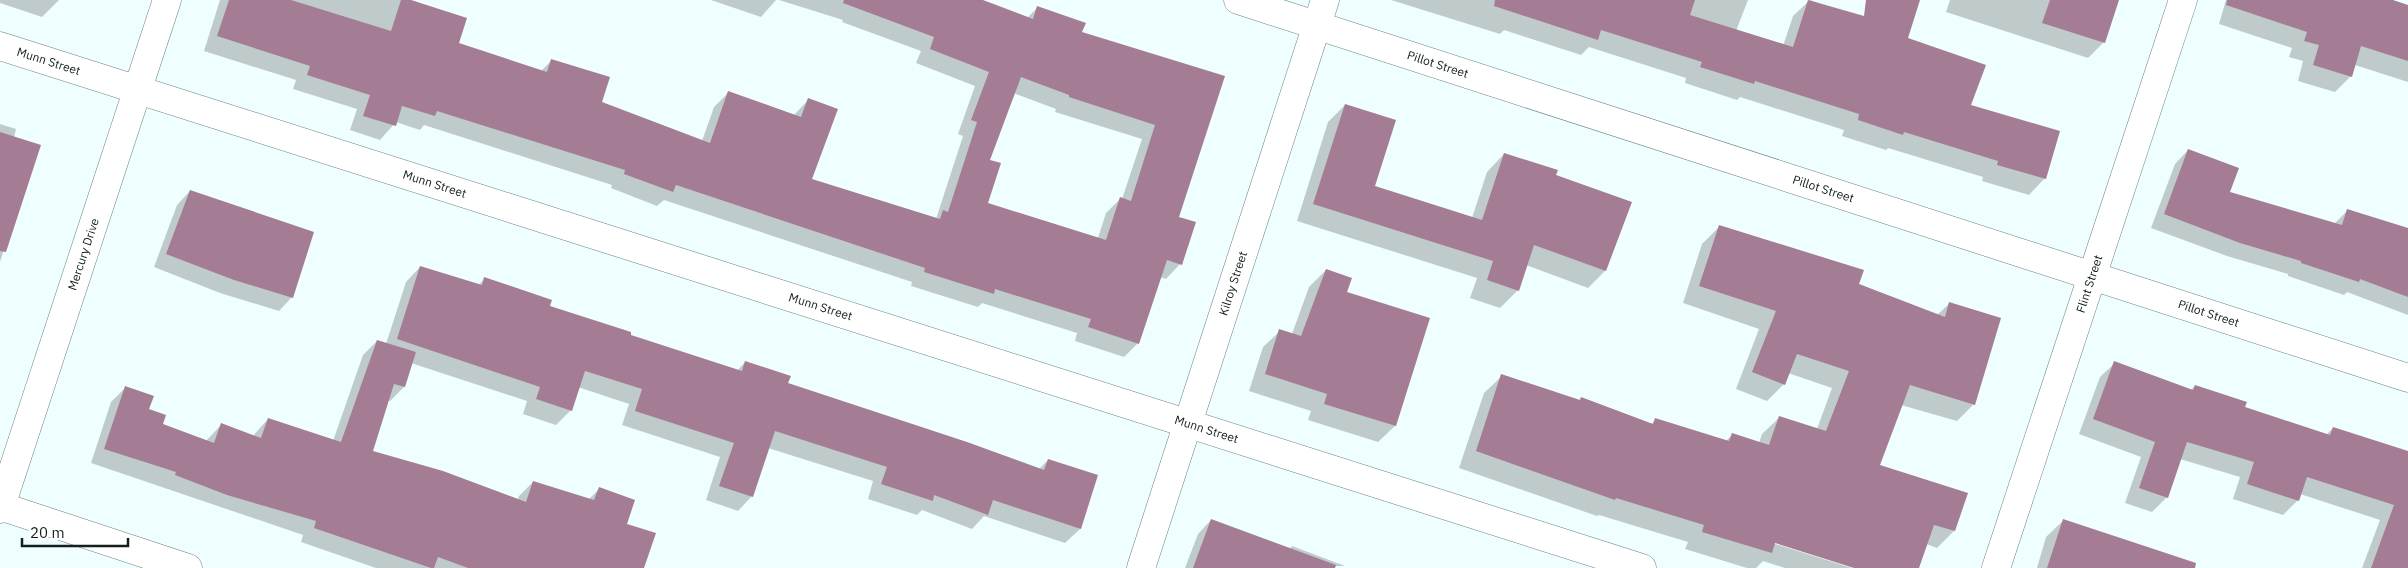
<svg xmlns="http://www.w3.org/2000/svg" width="2408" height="568" viewBox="0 0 2408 568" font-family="'IBM Plex Sans',sans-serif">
	<rect width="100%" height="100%" fill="#effefe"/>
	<g fill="#0003" fill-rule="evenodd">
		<path d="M0,0H59L42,17L0,3Z"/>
		<path d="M220,0H407L458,44L540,72L552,60L601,103L702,141L714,107L728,93L794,115L809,99L810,180L936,219L963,136L958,134L975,86L916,63L921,51L842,22L843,20L779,0H979L1027,18L1038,7L1081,33L1223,77L1177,217L1180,264L1166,279L1160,277L1138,343L1124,357L1075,341L1077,333L982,303L978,307L911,286L912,282L664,200L657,206L611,188L612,185L424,125L420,130L396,122L380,140L350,130L357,109L293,89L296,80L204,51ZM1013,93L1056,109L1055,112L1142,139L1122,199H1120L1106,213L1098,238L986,204L989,160Z"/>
		<path d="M711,0H776L761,17Z"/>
		<path d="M1391,0H1748L1736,31L1783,46L1793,16L1810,0L1908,34L1907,38L1970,106L2045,178L2029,195L1982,181L1983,177L1888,148L1886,150L1842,136L1844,130L1740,97L1737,100L1685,83L1686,78L1589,47L1581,55L1504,30L1500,34Z"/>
		<path d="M1950,0H2109L2104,42L2088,58L1946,12Z"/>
		<path d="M2226,0H2389L2408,6V82L2355,65L2351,76L2335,92L2298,81L2303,61L2289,57L2292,48L2219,24Z"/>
		<path d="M1345,105L1374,187L1472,218L1487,172L1504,154L1555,176L1605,271L1588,288L1526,265L1518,290L1500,308L1470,298L1477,278L1297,221L1328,122Z"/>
		<path d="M0,124L16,129L14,137L39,145L0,262Z"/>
		<path d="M2188,150L2229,193L2334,224L2347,211L2408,248V315L2347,292L2344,295L2288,276V274L2227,256L2151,228L2175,164Z"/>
		<path d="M190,191L292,297L279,311L220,293L154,267L177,205Z"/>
		<path d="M1719,227L1858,285L1937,315L1950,303L1974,404L1957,421L1901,405L1878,465L1954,531L1937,548L1926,544L1918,568H1861L1770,540L1769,542L1852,568H1785L1763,561L1756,568H1747L1685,549L1688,542L1599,515L1597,516L1459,468L1484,393L1502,376L1579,401L1581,398L1651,424L1656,420L1726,441L1732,435L1759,443L1762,434L1780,417L1817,429L1832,388L1788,373L1784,384L1767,401L1736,389L1759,329L1683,303L1702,244Z"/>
		<path d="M420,267L478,286L485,278L548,307L629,336L737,371L745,362L787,384L1039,469L1048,460L1097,476L1080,529L1065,543L984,516L972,529L922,510L917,515L868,499L873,481L768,448L752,496L738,511L706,500L720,457L622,425L629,404L578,387L571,410L556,425L523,414L527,401L411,363L404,387L390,401L388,400L371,452L517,501L519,496L533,482L588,500L600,488L625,524L643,568H376L301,542L303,535L91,463L111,402L125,388L162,425L206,441L221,425L253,436L268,419L333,441L363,355L377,341L386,344L406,282Z"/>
		<path d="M1326,270L1345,293L1429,319L1395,426L1378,442L1308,420L1311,411L1249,391L1263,347L1280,331L1292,334L1309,287Z"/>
		<path d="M2115,363L2191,390L2195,386L2244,408L2326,435L2333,428L2408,453V568H2362L2380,520L2300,494L2298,500L2283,515L2233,499L2240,477L2180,459L2167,497L2152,512L2125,503L2141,457L2079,434L2100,377Z"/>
		<path d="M1211,520L1290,549L1292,546L1345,566L1185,568L1198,534Z"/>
		<path d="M2064,520L2161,568H2037L2046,537Z"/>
	</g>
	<g fill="#a47c93" fill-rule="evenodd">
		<path d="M229,0H291L391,31L401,0H411L467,18L459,43L547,72L551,59L610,77L602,102L710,143L728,91L801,117L808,98L838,109L812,179L940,219L943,210L948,212L977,122L971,120L989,72L930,49L934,37L843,3L844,0H983L1033,19L1037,6L1086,23L1082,32L1225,76L1179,217L1196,222L1182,265L1167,260L1139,344L1088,327L1091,319L995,289L994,294L924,272L925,268L676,185L673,192L624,174L625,170L437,111L435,116L402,106L396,126L363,116L370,95L307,75L310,66L217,36ZM1021,77L1069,95V97L1155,125L1131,201L1120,197L1106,240L988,203L1001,163L990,160Z"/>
		<path d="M1495,0H1695L1690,15L1793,47L1808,0L1864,16L1866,0H1920L1908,38L1986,65L1971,105L2060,131L2046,179L1997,165L1998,161L1904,132L1903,135L1858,120L1859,114L1755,81L1754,84L1700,67L1702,62L1601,30L1598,40L1494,6Z"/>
		<path d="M2050,0H2119L2105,43L2042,23Z"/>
		<path d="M2227,0H2393L2408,5V61L2361,46L2352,77L2313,65L2319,45L2304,41L2307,32L2226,5Z"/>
		<path d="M1345,104L1396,120L1375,186L1482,220L1504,153L1558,170L1556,175L1632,202L1606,271L1534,245L1519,291L1487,280L1493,261L1313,204Z"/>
		<path d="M0,132L41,145L6,252L0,251Z"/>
		<path d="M2188,149L2239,168L2230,192L2342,225L2347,209L2408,228V297L2360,279L2359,282L2301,263V261L2240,243L2164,214Z"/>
		<path d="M190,190L314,232L293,298L234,280L166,254Z"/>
		<path d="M1719,225L1864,270L1859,284L1945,317L1949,302L2001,318L1975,405L1910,385L1880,465L1968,493L1955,531L1934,525L1919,568H1854L1775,543L1772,553L1702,532L1704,525L1616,498L1615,500L1476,451L1501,374L1580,400L1581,397L1653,424L1655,418L1729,441L1732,433L1769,445L1779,416L1826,431L1849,371L1797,354L1785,385L1752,372L1776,311L1699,286Z"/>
		<path d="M420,266L482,285L484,277L552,300L550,306L631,332V335L742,371L745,361L791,376L788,383L967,442L1044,470L1048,459L1098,475L1081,529L993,500L988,515L934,495L933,501L881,484L887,467L775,431L753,497L719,486L734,443L635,411L642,389L585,371L572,411L536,399L540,387L397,339Z"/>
		<path d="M1326,269L1352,278L1347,292L1430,318L1396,426L1324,404L1327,394L1265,374L1279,329L1301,336Z"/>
		<path d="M377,340L416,352L405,387L394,384L373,451L443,471L526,502L533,481L594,500L599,487L635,500L627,524L656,533L644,568H468L438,557L434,568H431L314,528L316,521L227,495L175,475L176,472L104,449L125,386L154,396L149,409L166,415L163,424L214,443L221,423L261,438L268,418L341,442Z"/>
		<path d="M2114,361L2193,390L2195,385L2247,402L2245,407L2330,435L2333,427L2408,451V568H2371L2394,505L2307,477L2299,501L2247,484L2254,462L2187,442L2168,498L2139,488L2155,442L2093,419Z"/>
		<path d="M1211,519L1336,565L1335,568H1193Z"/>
		<path d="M2063,519L2196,563L2195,568H2047Z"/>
	</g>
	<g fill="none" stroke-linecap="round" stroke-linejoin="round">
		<defs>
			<g id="minor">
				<path id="s1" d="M1238,0L2408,378"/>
				<path id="s2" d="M0,46L1642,568"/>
				<path d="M0,506L188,568"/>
				<path id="s3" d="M1141,568L1325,0"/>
				<path id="s4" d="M1996,568L2183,0"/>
			</g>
			<g id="secondary">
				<path id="s5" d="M0,509L167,0"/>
			</g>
		</defs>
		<use href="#minor" stroke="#6a8081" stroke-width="29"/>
		<use href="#secondary" stroke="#6a8081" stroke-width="29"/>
		<use href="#minor" stroke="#fff" stroke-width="28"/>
		<use href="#secondary" stroke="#fff" stroke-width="28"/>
	</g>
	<g text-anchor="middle" stroke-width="4" stroke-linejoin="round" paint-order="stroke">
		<g font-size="12" fill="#151e1f" stroke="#fff">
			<text dy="4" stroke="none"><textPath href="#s2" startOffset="51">Munn Street</textPath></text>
			<text dy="4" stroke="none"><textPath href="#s1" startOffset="210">Pillot Street</textPath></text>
			<text dy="4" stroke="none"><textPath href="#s2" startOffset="456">Munn Street</textPath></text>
			<text dy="4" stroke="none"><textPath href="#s1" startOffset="615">Pillot Street</textPath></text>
			<text dy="4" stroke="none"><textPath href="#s5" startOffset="268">Mercury Drive</textPath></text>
			<text dy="4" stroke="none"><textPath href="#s3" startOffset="299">Kilroy Street</textPath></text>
			<text dy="4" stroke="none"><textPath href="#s4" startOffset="299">Flint Street</textPath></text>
			<text dy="4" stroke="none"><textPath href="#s2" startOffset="861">Munn Street</textPath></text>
			<text dy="4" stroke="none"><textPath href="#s1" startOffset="1020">Pillot Street</textPath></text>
			<text dy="4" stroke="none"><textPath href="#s2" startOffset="1266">Munn Street</textPath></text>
		</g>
	</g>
	<path d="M22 538v8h106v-8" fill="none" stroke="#151e1f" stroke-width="2.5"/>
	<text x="30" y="538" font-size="15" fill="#151e1f" stroke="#ffffff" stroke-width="4" paint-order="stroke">20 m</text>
</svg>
